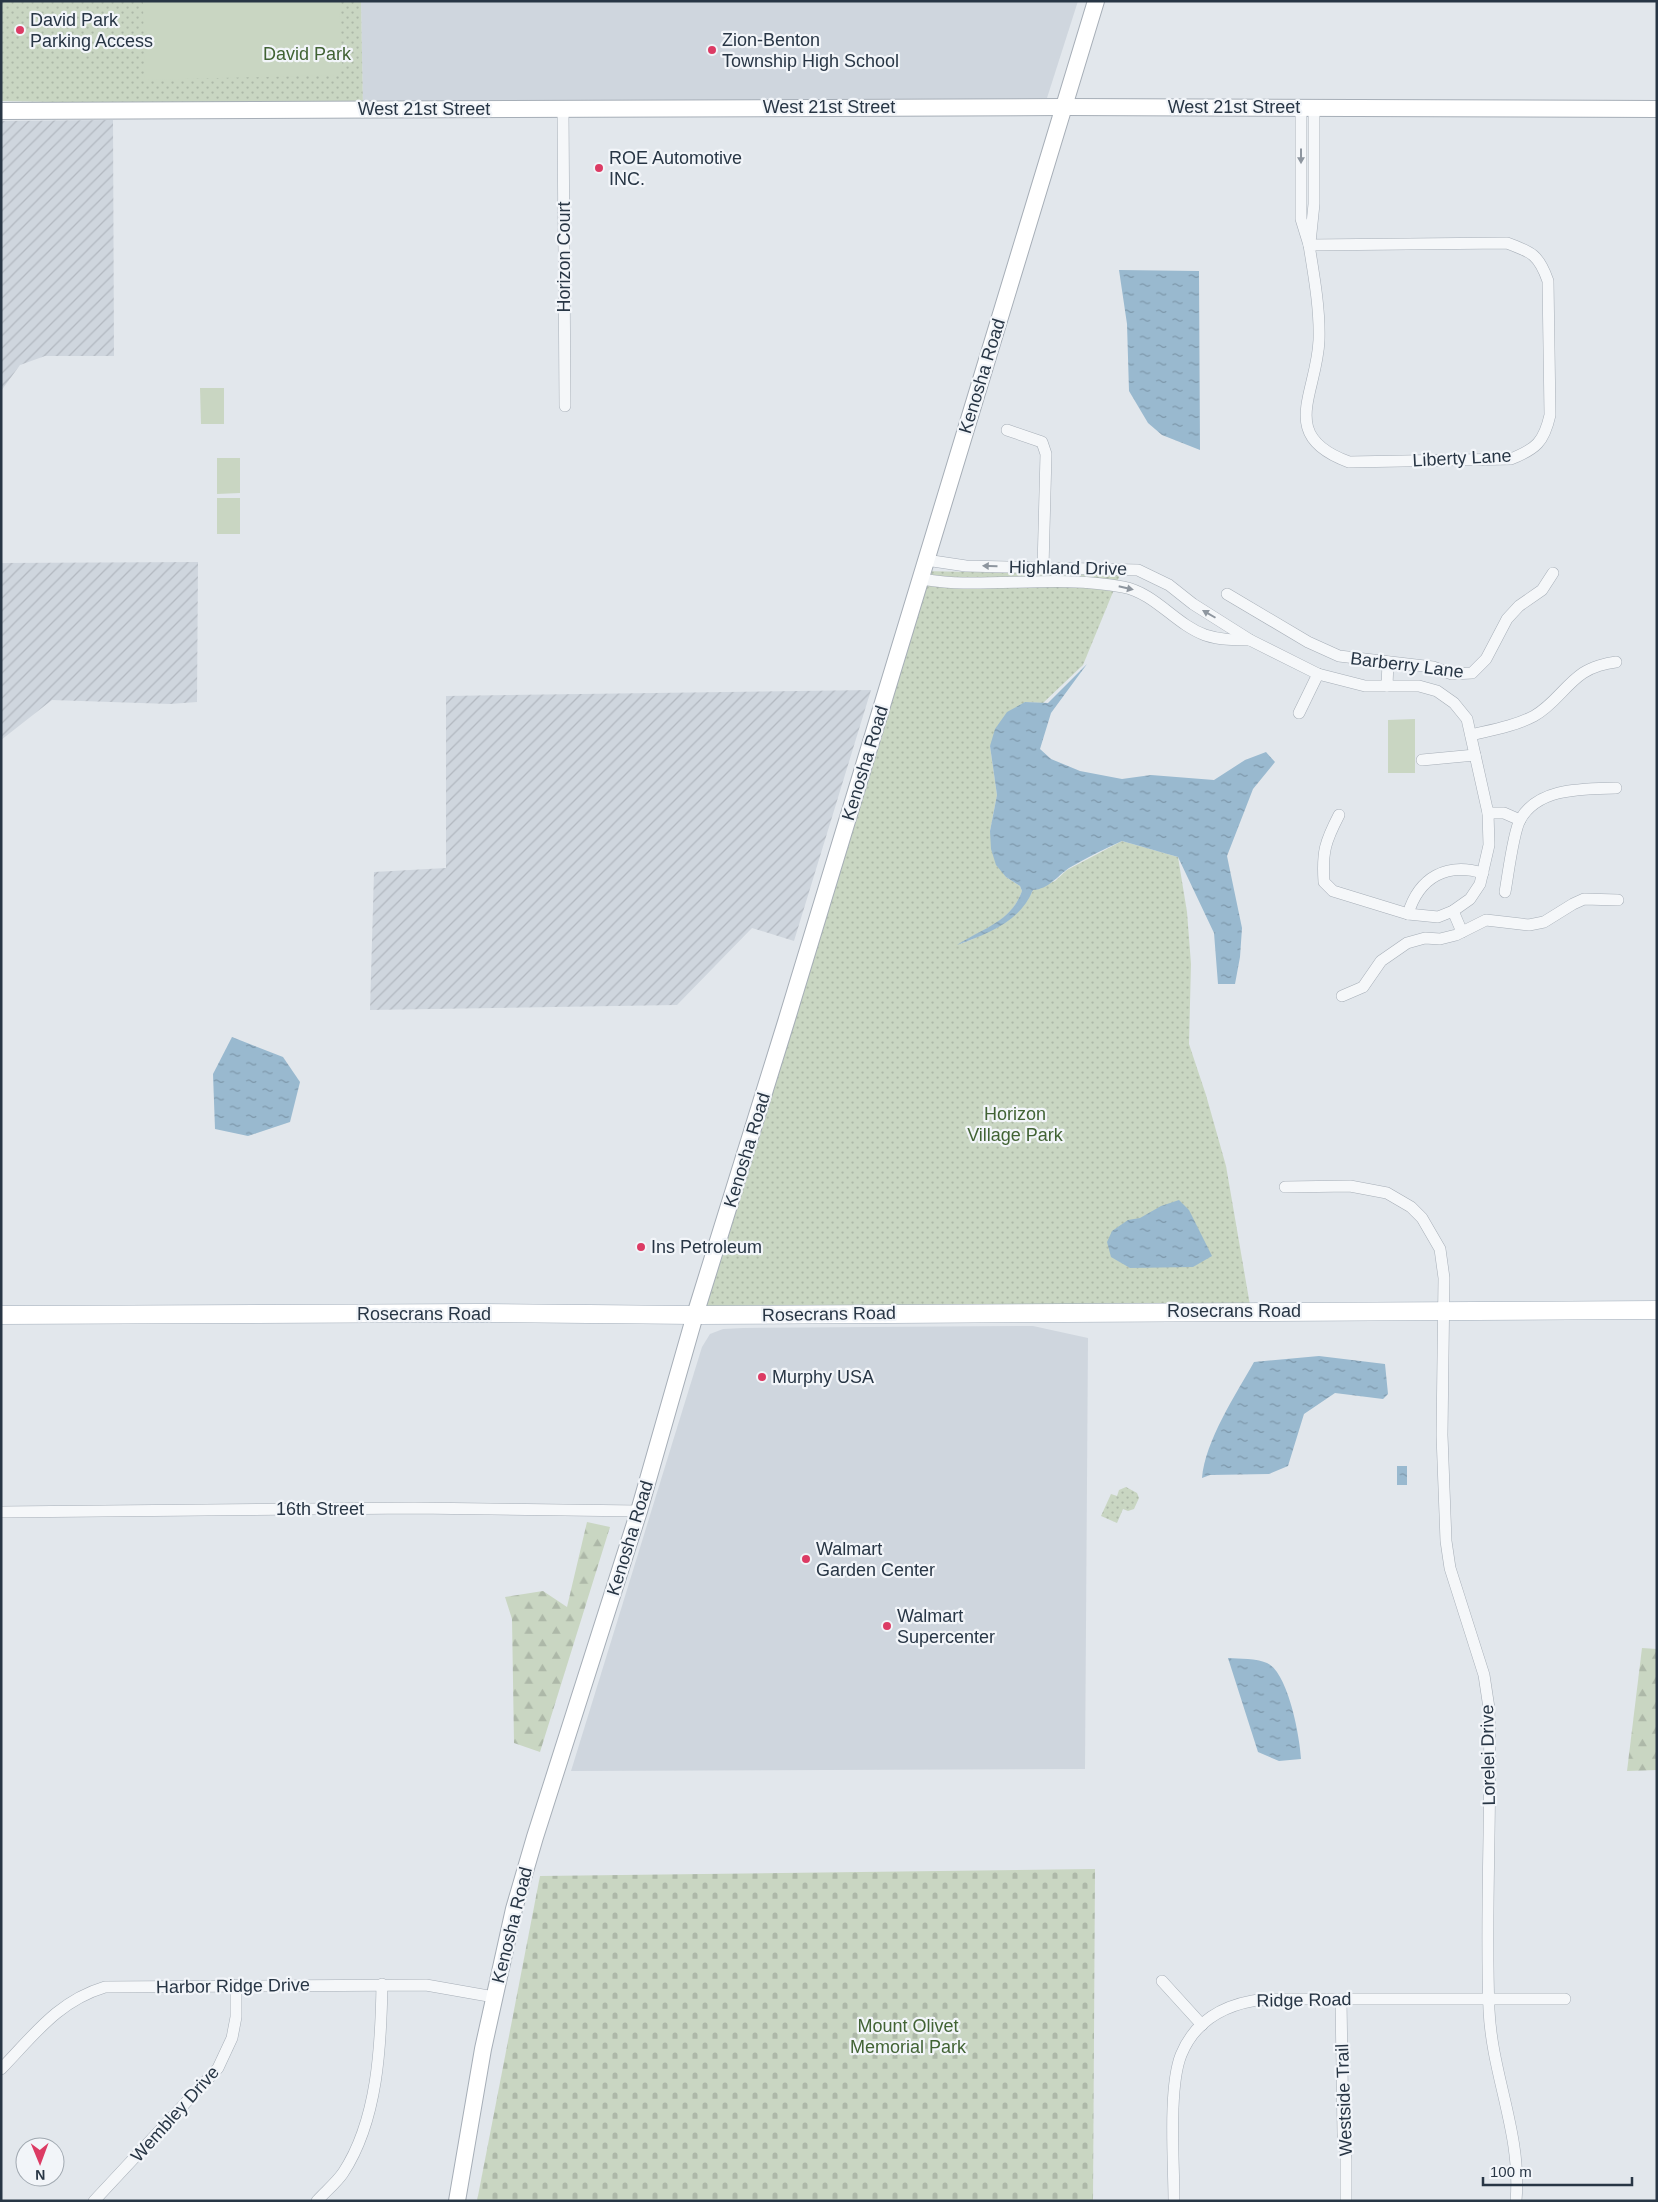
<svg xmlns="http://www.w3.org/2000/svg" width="1658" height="2202" viewBox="0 0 1658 2202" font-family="Helvetica,sans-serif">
	<defs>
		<pattern id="industrial-furrows" width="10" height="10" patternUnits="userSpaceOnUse" patternTransform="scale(1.25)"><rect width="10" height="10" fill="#cfd6de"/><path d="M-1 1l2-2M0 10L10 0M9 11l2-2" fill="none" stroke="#b2b8c0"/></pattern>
		<pattern id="forest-firs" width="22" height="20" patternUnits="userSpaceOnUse" patternTransform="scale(1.25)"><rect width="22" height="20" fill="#c9d6c2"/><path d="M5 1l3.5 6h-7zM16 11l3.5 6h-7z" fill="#adb8a8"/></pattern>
		<pattern id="cemetery-stones" width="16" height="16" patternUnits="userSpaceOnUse" patternTransform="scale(1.25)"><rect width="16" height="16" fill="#c9d6c2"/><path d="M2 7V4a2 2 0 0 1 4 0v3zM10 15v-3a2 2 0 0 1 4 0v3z" fill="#adb8a8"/></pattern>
		<pattern id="park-dots" width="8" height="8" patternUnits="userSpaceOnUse" patternTransform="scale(1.25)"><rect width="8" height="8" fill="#c9d6c2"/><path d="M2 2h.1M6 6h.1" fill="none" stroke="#adb8a8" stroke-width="1.8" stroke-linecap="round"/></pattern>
		<pattern id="water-ripples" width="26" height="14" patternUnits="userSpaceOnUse" patternTransform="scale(1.25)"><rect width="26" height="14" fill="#99b9cf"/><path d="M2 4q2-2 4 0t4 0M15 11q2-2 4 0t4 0" fill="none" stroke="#7d97aa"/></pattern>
	</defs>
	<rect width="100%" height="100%" fill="#e2e7ec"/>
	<g fill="#cfd6de">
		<path d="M361,1H1078L1047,98L363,108Z"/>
		<path d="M1033,1326L1088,1338L1085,1769L571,1771L702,1347L710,1334L723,1329L743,1328Z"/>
	</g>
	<g fill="url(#industrial-furrows)">
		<path d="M113,120L114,356H45L20,365L1,391V121Z"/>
		<path d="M198,562L197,702L170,704L52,700L1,740V563Z"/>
		<path d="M871,690L794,941L752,928L677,1005L370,1010L374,872L446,868V696Z"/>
	</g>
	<g fill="url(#forest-firs)">
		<path d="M587,1522L610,1527L540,1752L514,1743L512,1619L505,1597L543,1591L567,1607Z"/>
		<path d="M1642,1648L1657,1649V1770L1627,1771Z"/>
	</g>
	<path fill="url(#cemetery-stones)" d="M1095,1869L1093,2201H477L540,1876Z"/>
	<g fill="url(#park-dots)">
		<path d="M1,1H361L363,108L1,101Z"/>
		<path d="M923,571L1120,575L1083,665L1043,703L1025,702L990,746L997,795L990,831L1006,877L1020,886L1022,891C1011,922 986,927 960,944C981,938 1025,910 1033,890L1055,881L1067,870L1122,841L1178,857L1187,912L1191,964L1189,1044L1206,1095L1226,1166L1251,1311L695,1315Z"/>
		<path d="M1126,1487L1137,1493L1139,1498L1134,1509L1128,1511L1123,1509L1117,1523L1101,1516L1111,1494L1117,1496L1119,1490Z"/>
	</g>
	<g fill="#c9d6c2">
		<path d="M143,1H339L342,69L337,75L145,80Z"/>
		<path d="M200,388H224V424H201Z"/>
		<path d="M217,458H240V493L217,494Z"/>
		<rect x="217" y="498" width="23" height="36"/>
		<path d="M1415,719V773H1388V720Z"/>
	</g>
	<g fill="url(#water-ripples)">
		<path d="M1119,270L1199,271L1200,450L1162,435L1148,423L1129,391L1127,324Z"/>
		<path d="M1087,664L1051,713L1040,749L1051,759L1080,771L1122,779L1151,775L1214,780L1245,760L1266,752L1275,762L1253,789L1227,856L1242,928L1240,957L1235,984H1218L1214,933L1178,857L1122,841C1104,849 1086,858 1069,868C1056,877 1049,889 1033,890C1020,922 987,934 957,945C983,928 1011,922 1022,891L1020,886L1006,877L996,865L991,849L990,831L997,795L990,746L995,729L1007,712L1025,702L1048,703Z"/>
		<path d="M232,1037L283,1057L300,1082L290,1122L248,1136L215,1129L213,1074Z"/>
		<path d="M1179,1200L1189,1210L1212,1256L1193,1267L1130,1268L1111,1257L1107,1242L1112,1231L1128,1220L1140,1218L1161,1206Z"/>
		<path d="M1319,1356L1385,1364L1388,1394L1383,1399L1335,1393L1304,1414L1288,1466L1269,1474L1210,1475L1202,1478C1205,1441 1236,1394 1254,1362Z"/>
		<rect x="1397" y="1466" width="10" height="19"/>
		<path d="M1228,1658C1240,1659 1256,1658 1267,1663C1288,1672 1300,1737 1301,1759L1279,1761L1258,1752Z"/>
	</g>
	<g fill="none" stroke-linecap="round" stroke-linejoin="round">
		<defs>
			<g id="street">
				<path d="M563,108L565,406"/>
				<path d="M1301,108V219L1309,245"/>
				<path d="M1310,243L1314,204V108"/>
				<path d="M1507,243C1532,252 1539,255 1548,281L1550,415C1544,442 1536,449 1511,459L1349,462C1277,436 1317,394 1319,340C1320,309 1314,276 1309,245Z"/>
				<path d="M1007,430L1042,442L1046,454L1043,568"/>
				<path d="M926,560L966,566L1138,570L1169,585L1193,604L1250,640L1318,674L1365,686H1419L1437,691L1454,703L1467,719L1488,813L1489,845L1480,884L1470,899L1453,911L1438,917L1408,914L1333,891L1324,882C1322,852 1325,842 1339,815"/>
				<path d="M921,579C934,581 949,583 963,583C1016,584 1070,577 1123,587C1155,593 1175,624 1205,635C1220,640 1235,640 1250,640"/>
				<path d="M1227,594L1308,642L1339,656L1433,667L1452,674L1472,673L1486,659L1507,619L1519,606L1542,590L1553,573"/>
				<path d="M1387,686L1388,662"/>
				<path d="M1299,713L1318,674"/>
				<path d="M1471,735C1492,730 1515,726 1534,716C1554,705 1565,685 1583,673C1592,667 1606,663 1616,662"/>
				<path d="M1422,760L1475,755"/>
				<path d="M1488,813H1504L1520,820"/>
				<path d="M1505,892C1508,876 1513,833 1520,820C1538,787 1584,789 1616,788"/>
				<path d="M1453,911L1462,932"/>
				<path d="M1408,914C1419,877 1447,862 1483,873"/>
				<path d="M1342,996L1363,987L1381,961L1407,943L1425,938L1440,939L1456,935L1486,920L1529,925L1544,922L1573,904L1584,899L1618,900"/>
				<path d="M1285,1187L1350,1186L1387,1193L1411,1207L1422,1218L1440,1249L1444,1278L1442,1435L1446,1541L1450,1568L1484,1675L1489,1708C1492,1808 1485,1910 1489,2010C1492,2076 1522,2134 1516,2201"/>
				<path d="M1,1512L414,1508L639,1511"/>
				<path d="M1162,1981L1202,2025"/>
				<path d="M1341,1999L1343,2133L1346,2159V2201"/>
				<path d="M1,2069C34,2035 58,2001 105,1987L426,1985L494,1997"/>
				<path d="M94,2201L218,2068L232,2038L236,2017V1985"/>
				<path d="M317,2201C325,2192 336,2183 343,2173C378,2120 381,2045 382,1984"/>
				<path d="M1174,2201C1174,2164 1168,2088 1181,2055C1196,2018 1228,2003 1265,1999H1565"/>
			</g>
			<g id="secondary">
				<path d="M1,111L1064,107L1657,109"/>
				<path d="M457,2201L483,2049L514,1909L535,1837L639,1511L695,1315L786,1022L1096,1"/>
			</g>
			<path id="primary" d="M1,1315L480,1313L695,1315L1657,1310"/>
		</defs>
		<use href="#street" stroke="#a6aeb7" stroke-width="12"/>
		<use href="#secondary" stroke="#a6aeb7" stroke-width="18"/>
		<use href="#primary" stroke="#a0acb9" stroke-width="19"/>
		<use href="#street" stroke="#f5f7f9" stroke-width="11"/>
		<use href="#secondary" stroke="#fff" stroke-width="16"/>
		<use href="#primary" stroke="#fff" stroke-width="18"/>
	</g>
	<defs><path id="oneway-solid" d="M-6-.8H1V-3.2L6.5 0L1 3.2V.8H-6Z" transform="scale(1.25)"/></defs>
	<g fill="#8e969f">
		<use href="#oneway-solid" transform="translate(1301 156) rotate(90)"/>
		<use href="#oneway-solid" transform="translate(990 566) rotate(-178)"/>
		<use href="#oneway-solid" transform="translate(1126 588) rotate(13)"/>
		<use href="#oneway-solid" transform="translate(1209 614) rotate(-150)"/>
	</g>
	<g fill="#dc3b64" stroke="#f2f5f9" stroke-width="2">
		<circle cx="20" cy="30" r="5"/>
		<circle cx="712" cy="50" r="5"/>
		<circle cx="599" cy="168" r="5"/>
		<circle cx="641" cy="1247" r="5"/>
		<circle cx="762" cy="1377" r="5"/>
		<circle cx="806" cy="1559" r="5"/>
		<circle cx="887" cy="1626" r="5"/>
	</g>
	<g text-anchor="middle" stroke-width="4.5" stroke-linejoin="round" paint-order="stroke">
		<g font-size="18" fill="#283645" stroke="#f2f5f9" text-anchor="start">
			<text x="30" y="26">David Park<tspan x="30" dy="21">Parking Access</tspan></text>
			<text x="722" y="46">Zion-Benton<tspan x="722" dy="21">Township High School</tspan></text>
			<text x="609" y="164">ROE Automotive<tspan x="609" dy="21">INC.</tspan></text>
			<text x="651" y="1253">Ins Petroleum</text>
			<text x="772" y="1383">Murphy USA</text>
			<text x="816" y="1555">Walmart<tspan x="816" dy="21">Garden Center</tspan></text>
			<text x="897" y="1622">Walmart<tspan x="897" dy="21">Supercenter</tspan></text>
		</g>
		<g font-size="18" fill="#416334" stroke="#f2f5f9">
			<text x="307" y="60">David Park</text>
			<text x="1015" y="1120">Horizon<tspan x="1015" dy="21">Village Park</tspan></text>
			<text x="908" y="2032">Mount Olivet<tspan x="908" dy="21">Memorial Park</tspan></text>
		</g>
		<g font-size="18" fill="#283645" stroke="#f2f5f9">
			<text x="829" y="113">West 21st Street</text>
			<text x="1234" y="113">West 21st Street</text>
			<text x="424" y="115">West 21st Street</text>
			<text transform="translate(564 257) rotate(-90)" y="6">Horizon Court</text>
			<text transform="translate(982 376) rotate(-73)" y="6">Kenosha Road</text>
			<text transform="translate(1462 458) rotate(-3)" y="6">Liberty Lane</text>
			<text transform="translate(1068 568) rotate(1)" y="6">Highland Drive</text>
			<text transform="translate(1407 665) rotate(7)" y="6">Barberry Lane</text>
			<text transform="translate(865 763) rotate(-73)" y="6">Kenosha Road</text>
			<text transform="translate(747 1150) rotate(-73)" y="6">Kenosha Road</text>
			<text x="1234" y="1317">Rosecrans Road</text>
			<text x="424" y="1320">Rosecrans Road</text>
			<text transform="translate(829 1314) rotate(-1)" y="6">Rosecrans Road</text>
			<text x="320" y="1515">16th Street</text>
			<text transform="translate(630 1538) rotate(-73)" y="6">Kenosha Road</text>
			<text transform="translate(1488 1755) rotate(-91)" y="6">Lorelei Drive</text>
			<text transform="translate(512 1925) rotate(-76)" y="6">Kenosha Road</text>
			<text transform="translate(233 1986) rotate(-1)" y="6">Harbor Ridge Drive</text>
			<text transform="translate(1304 2000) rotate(-1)" y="6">Ridge Road</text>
			<text transform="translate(1344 2100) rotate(-92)" y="6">Westside Trail</text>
			<text transform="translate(175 2114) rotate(-48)" y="6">Wembley Drive</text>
		</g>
	</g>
	<rect width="1658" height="2202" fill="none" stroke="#283645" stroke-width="5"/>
	<g transform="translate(40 2162) rotate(179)"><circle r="24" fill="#f2f5f9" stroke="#a1a9b1"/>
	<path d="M0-4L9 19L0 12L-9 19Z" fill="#dc3b64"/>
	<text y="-8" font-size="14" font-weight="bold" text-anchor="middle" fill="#283645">N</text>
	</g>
	<path d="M1483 2177v8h149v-8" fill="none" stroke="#283645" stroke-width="2.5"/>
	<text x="1490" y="2177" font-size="15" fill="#283645" stroke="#f2f5f9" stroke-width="4" paint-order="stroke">100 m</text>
</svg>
